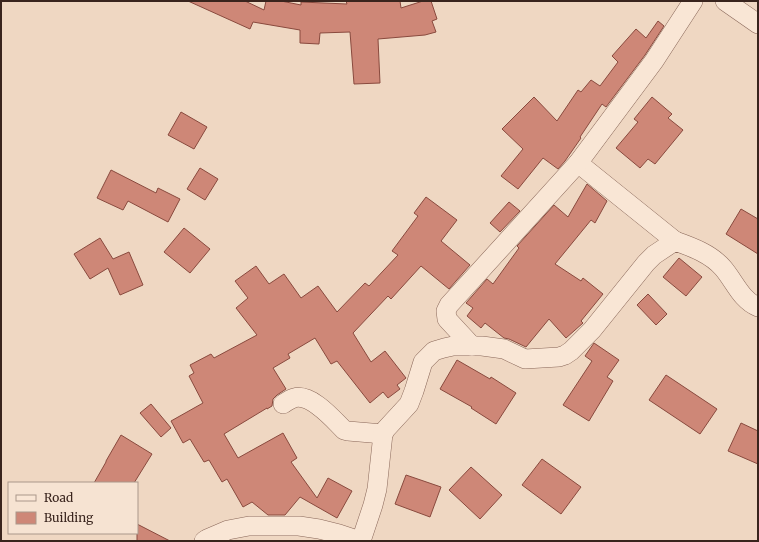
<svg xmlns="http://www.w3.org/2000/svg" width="759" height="542" viewBox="0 0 759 542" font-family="Merriweather,serif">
	<rect width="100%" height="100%" fill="#efd7c2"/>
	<g fill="#ce8777" stroke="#894a3e">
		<path d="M188,1H245L264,10L266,1H281L301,5V2L347,4L346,1H400L401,8L423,1H431L437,19L432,21L436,32L425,35L378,39L380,83L354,84L350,32L320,33L319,44L300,43V30L253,22L250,29Z"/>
		<path d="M658,21L664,26L645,55L606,107L602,104L580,137L581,138L565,161L558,169L543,158L518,189L501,176L523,149L502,129L534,97L557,121L578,90L581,92L591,80L600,86L618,62L612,56L636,29L646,38Z"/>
		<path d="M652,97L672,114L668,118L683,130L655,164L648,159L640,168L616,148L638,122L634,119Z"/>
		<path d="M181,112L207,127L194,149L168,135Z"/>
		<path d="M200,168L218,179L205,200L187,189Z"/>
		<path d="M111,170L156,193L158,188L180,199L168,222L128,201L123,210L97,198Z"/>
		<path d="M587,184L607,201L595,223L591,220L555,264L581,281L583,278L603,294L581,321L583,323L566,338L549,319L526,347L509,339L504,338L485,323L481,328L467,316L473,308L466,303L487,279L493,284L519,248L517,246L554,205L568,217Z"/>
		<path d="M426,197L457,220L441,241L470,265L449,289L421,266L391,299L388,296L353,333L371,362L385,351L406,378L397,385L400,389L388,398L383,392L370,403L337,361L331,364L315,338L288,354L290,358L273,368L286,389L277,395L273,399L272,406L267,409V408L224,434L238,458L283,433L297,458L291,462L317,498L328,478L352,491L337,518L300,497L285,515H268L252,502L243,507L227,479L222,482L209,460L204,462L190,439L183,443L171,421L203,403L189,376L194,373L190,365L211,354L214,358L257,335L236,308L248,298L235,281L256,266L269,284L284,274L301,298L318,286L337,312L365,283L369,286L398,255L392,251L418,216L414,213Z"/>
		<path d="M509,202L520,211L500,232L490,223Z"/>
		<path d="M741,209L758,219V254L726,234Z"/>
		<path d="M184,228L210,249L190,273L164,252Z"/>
		<path d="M100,238L113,259L129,252L143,285L120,295L108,268L90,279L74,254Z"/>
		<path d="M679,258L702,277L686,296L663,277Z"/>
		<path d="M648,294L667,314L656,325L637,305Z"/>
		<path d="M594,343L619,360L607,377L613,381L589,421L563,405L592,361L585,356Z"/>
		<path d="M457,360L490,379L491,377L516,393L496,424L471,408L472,407L440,389Z"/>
		<path d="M666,375L717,409L700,434L649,400Z"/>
		<path d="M151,404L171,428L161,437L140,413Z"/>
		<path d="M741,423L758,431V464L728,451Z"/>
		<path d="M121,435L152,454L134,483H94L106,462V461Z"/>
		<path d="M542,459L581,487L561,514L522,485Z"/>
		<path d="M471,467L502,495L480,519L449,490Z"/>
		<path d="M406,475L441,487L430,517L395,504Z"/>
		<path d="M137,524L170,541H137Z"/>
	</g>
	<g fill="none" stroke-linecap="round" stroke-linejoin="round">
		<defs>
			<g id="minor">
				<path d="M725,1L758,24"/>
				<path d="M578,163L675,241"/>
				<path d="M472,346L447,319L446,311L449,305L578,163L654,61L693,1"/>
				<path d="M283,404C286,402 290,399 294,398C311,393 333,419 344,430L348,431L383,434"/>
				<path d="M204,541L207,539L228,530L249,526H299L319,529L339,534L360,541"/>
				<path d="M361,541L373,505L377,489L383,434L386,429L409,404L414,391L423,362L434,351L444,348L453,346H482L504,349L525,359L559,357L565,355L571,351L592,330L646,263L654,255L675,241C692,247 711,254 723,268C735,282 741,300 758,307"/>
			</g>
		</defs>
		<use href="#minor" stroke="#896759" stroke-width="20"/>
		<use href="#minor" stroke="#f9e6d5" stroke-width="19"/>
	</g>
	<rect width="759" height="542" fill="none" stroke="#39241d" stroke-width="4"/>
	<rect x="8" y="482" width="130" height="52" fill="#f6e3d2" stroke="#aa978a"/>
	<rect x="16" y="495" width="20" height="6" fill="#f9e6d5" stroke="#aa978a"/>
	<text x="44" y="502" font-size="12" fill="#39241d">Road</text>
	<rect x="16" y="512" width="20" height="12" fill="#ce8777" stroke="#aa978a"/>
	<text x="44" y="522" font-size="12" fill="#39241d">Building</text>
</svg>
